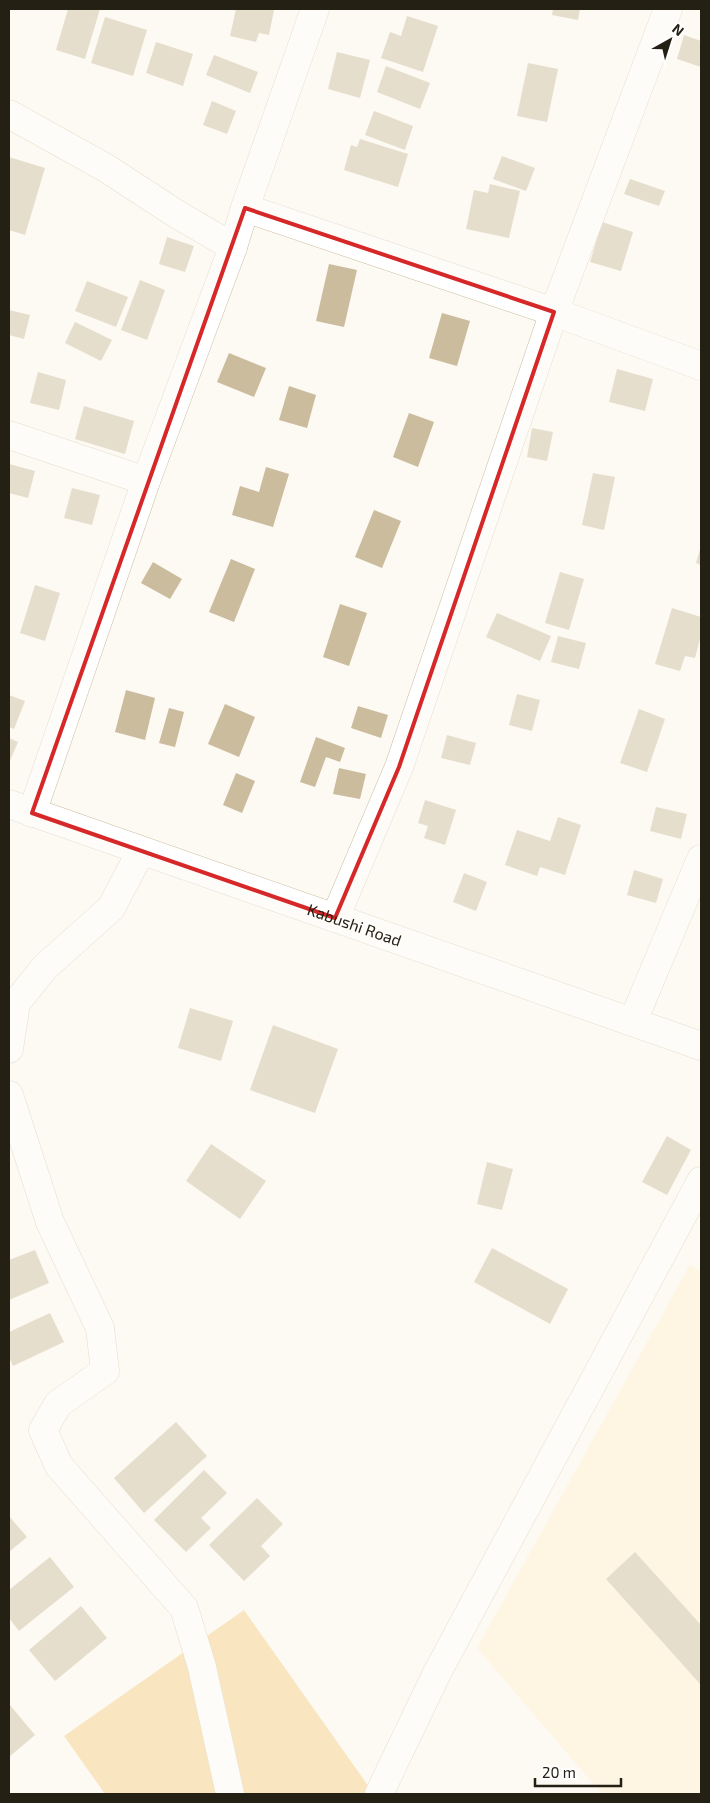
<svg xmlns="http://www.w3.org/2000/svg" width="710" height="1803" viewBox="0 0 710 1803" font-family="'Exo 2',sans-serif">
	<rect width="100%" height="100%" fill="#fdf9f3"/>
	<path fill="#ffefd1" d="M690,1265L701,1272V1794H602L477,1648Z"/>
	<path fill="#f3cf86" d="M244,1610L374,1794H105L64,1736Z"/>
	<g fill="#cbbc9e">
		<path d="M68,9H100L85,59L56,50Z"/>
		<path d="M236,9L274,10L269,35L259,33L256,42L230,36Z"/>
		<path d="M553,9H580L578,20L552,15Z"/>
		<path d="M407,16L438,26L423,72L381,58L390,32L401,36Z"/>
		<path d="M105,17L147,30L133,76L91,63Z"/>
		<path d="M684,35L701,41V67L677,59Z"/>
		<path d="M156,42L193,54L183,86L146,73Z"/>
		<path d="M337,52L370,60L360,98L328,89Z"/>
		<path d="M214,55L258,72L250,93L206,75Z"/>
		<path d="M528,63L558,69L547,122L517,116Z"/>
		<path d="M386,66L430,83L420,109L377,92Z"/>
		<path d="M212,101L236,111L227,134L203,125Z"/>
		<path d="M374,111L413,126L405,150L365,135Z"/>
		<path d="M360,139L408,154L398,187L344,170L351,145L357,147Z"/>
		<path d="M502,156L535,168L526,191L493,179Z"/>
		<path d="M9,157L45,168L25,235L9,230Z"/>
		<path d="M630,179L665,191L659,206L624,194Z"/>
		<path d="M490,184L520,191L509,238L466,229L474,190L488,193Z"/>
		<path d="M602,222L633,232L621,271L590,262Z"/>
		<path d="M167,237L194,246L185,272L159,264Z"/>
		<path d="M329,264L357,270L344,327L316,321Z"/>
		<path d="M140,280L165,290L147,340L121,330Z"/>
		<path d="M87,281L128,297L116,327L75,311Z"/>
		<path d="M9,310L30,315L24,339L9,335Z"/>
		<path d="M442,313L470,321L457,366L429,358Z"/>
		<path d="M75,322L112,340L101,361L65,343Z"/>
		<path d="M229,353L266,368L254,397L217,382Z"/>
		<path d="M617,369L653,379L645,411L609,402Z"/>
		<path d="M38,372L66,380L59,410L30,403Z"/>
		<path d="M289,386L316,395L307,428L279,420Z"/>
		<path d="M84,406L134,421L125,454L75,439Z"/>
		<path d="M409,413L434,422L418,467L393,457Z"/>
		<path d="M532,428L553,432L547,461L527,457Z"/>
		<path d="M9,464L35,471L28,498L9,493Z"/>
		<path d="M266,467L289,474L273,527L232,515L240,486L259,492Z"/>
		<path d="M593,473L615,477L604,530L582,525Z"/>
		<path d="M72,488L100,495L92,525L64,518Z"/>
		<path d="M374,510L401,521L382,568L355,557Z"/>
		<path d="M701,546V565L696,563Z"/>
		<path d="M231,559L255,569L234,622L209,612Z"/>
		<path d="M153,562L182,579L170,599L141,583Z"/>
		<path d="M560,572L584,579L569,630L545,623Z"/>
		<path d="M35,585L60,593L45,641L20,633Z"/>
		<path d="M340,604L367,613L349,666L323,657Z"/>
		<path d="M672,608L701,617V635L695,658L685,656L680,671L655,664Z"/>
		<path d="M497,613L551,636L540,661L486,637Z"/>
		<path d="M558,636L586,643L579,669L551,662Z"/>
		<path d="M126,690L155,698L145,740L115,732Z"/>
		<path d="M517,694L540,700L532,731L509,725Z"/>
		<path d="M9,695L25,701L14,729L9,727Z"/>
		<path d="M225,704L255,717L239,757L208,744Z"/>
		<path d="M358,706L388,715L381,738L351,728Z"/>
		<path d="M169,708L184,712L175,747L159,743Z"/>
		<path d="M639,709L665,719L647,772L620,763Z"/>
		<path d="M447,735L476,743L470,765L441,758Z"/>
		<path d="M316,737L345,748L340,762L326,757L315,787L300,782Z"/>
		<path d="M9,738L18,742L9,763Z"/>
		<path d="M339,768L366,774L360,799L333,794Z"/>
		<path d="M236,773L255,781L242,813L223,805Z"/>
		<path d="M425,800L456,810L445,845L424,838L428,826L418,823Z"/>
		<path d="M656,807L687,814L681,839L650,831Z"/>
		<path d="M558,817L581,825L565,875L540,867L537,876L505,865L517,830L550,841Z"/>
		<path d="M634,870L663,879L656,903L627,895Z"/>
		<path d="M464,873L487,882L476,911L453,902Z"/>
		<path d="M190,1008L233,1021L221,1061L178,1048Z"/>
		<path d="M273,1025L338,1049L315,1113L250,1090Z"/>
		<path d="M667,1136L691,1150L667,1195L642,1182Z"/>
		<path d="M211,1144L266,1181L240,1219L186,1181Z"/>
		<path d="M487,1162L513,1169L502,1210L477,1204Z"/>
		<path d="M492,1248L568,1289L550,1324L474,1282Z"/>
		<path d="M35,1250L49,1283L9,1300V1260Z"/>
		<path d="M50,1313L64,1342L13,1366L9,1357V1332Z"/>
		<path d="M176,1422L207,1456L144,1513L114,1478Z"/>
		<path d="M204,1470L227,1493L201,1518L211,1528L186,1552L154,1520Z"/>
		<path d="M257,1498L283,1524L261,1546L270,1556L244,1581L209,1545Z"/>
		<path d="M9,1516L27,1537L9,1552Z"/>
		<path d="M635,1552L701,1625V1685L606,1579Z"/>
		<path d="M50,1557L74,1587L19,1631L9,1618V1590Z"/>
		<path d="M81,1606L107,1638L55,1681L29,1650Z"/>
		<path d="M9,1704L35,1735L9,1757Z"/>
	</g>
	<g fill="none" stroke-linecap="round" stroke-linejoin="round">
		<defs>
			<g id="street">
				<path d="M9,114L106,168L175,213L233,247"/>
				<path d="M245,208L554,312L701,366"/>
				<path d="M9,435L146,481"/>
				<path d="M32,813L146,481L233,247L245,208L315,9"/>
				<path d="M335,918L399,767L554,312L668,9"/>
				<path d="M633,1021L701,859"/>
				<path d="M9,1049L16,1003L45,967L111,908L141,851"/>
				<path d="M9,1095L50,1222L100,1328L105,1371L58,1404L43,1430L59,1466L184,1608L202,1667L230,1794"/>
				<path d="M379,1794L437,1673L701,1181"/>
			</g>
			<g id="secondary">
				<path id="s1" d="M9,804L701,1046"/>
			</g>
		</defs>
		<use href="#street" stroke="#ccbda0" stroke-width="29"/>
		<use href="#secondary" stroke="#ccbda0" stroke-width="29"/>
		<use href="#street" stroke="#fff" stroke-width="28"/>
		<use href="#secondary" stroke="#fff" stroke-width="28"/>
	</g>
	<path d="M0 0H710V1803H0ZM245,208L554,312L399,767L335,918L32,813Z" fill="#fdf9f3" fill-opacity=".55" fill-rule="evenodd"/>
	<path fill="none" stroke="#d62828" stroke-width="4" stroke-linejoin="round" d="M245,208L554,312L399,767L335,918L32,813Z"/>
	<g text-anchor="middle" stroke-width="5" stroke-linejoin="round" paint-order="stroke">
		<g font-size="16" fill="#252014" stroke="#fff">
			<text dy="6" stroke="none"><textPath href="#s1" startOffset="366">Kabushi Road</textPath></text>
		</g>
	</g>
	<rect width="710" height="1803" fill="none" stroke="#252014" stroke-width="20"/>
	<g transform="translate(670 40) rotate(39)" stroke="#ffffff" stroke-width="4" paint-order="stroke">
	<path d="M0-4L9 19L0 12L-9 19Z" fill="#252014"/>
	<text y="-8" font-size="14" font-weight="bold" text-anchor="middle" fill="#252014">N</text>
	</g>
	<path d="M535 1778v8h86v-8" fill="none" stroke="#252014" stroke-width="2.5"/>
	<text x="542" y="1778" font-size="15" fill="#252014" stroke="#ffffff" stroke-width="4" paint-order="stroke">20 m</text>
</svg>
